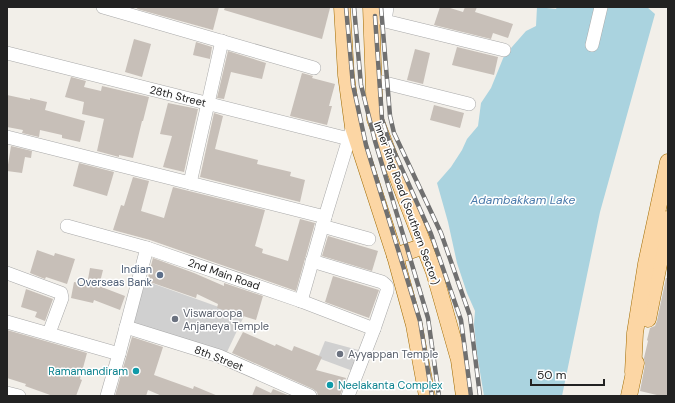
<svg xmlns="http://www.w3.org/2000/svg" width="675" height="403" viewBox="0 0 675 403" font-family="'DM Sans',sans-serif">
	<rect width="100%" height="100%" fill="#f2efe9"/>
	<g fill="#d0d0d0">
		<path d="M143,280L244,316L227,352L132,324Z"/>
		<path d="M325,341L362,351L353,371L318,358Z"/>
	</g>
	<path fill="#aad3df" d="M537,7L556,9L557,7H647L655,14L600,212L562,396H484L477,354L474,324L475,311L467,293L457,263L448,222L437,183L451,167L462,150L467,139L478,126L481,103L491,88L504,56L526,31L536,26Z"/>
	<g fill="#c7bfb8">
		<path d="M138,7H219L213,30L137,9Z"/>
		<path d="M225,7H324L330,8L322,39L224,10Z"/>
		<path d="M440,7H447L463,12L465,7H477L475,12L513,24L508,38L493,33L491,39L434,25Z"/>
		<path d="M134,39L151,44L142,77L125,72Z"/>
		<path d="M196,42L212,47L210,59L193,55Z"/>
		<path d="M457,47L498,57L494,75L452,65Z"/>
		<path d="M415,49L430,53L423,84L407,80Z"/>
		<path d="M228,51L266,63L262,79L231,72L224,99L217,98Z"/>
		<path d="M302,73L313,76L312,78L335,84L329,106H332L327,125L290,116Z"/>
		<path d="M71,77L86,81L84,87L101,91L102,86L149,97L143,121H142L133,158L119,155V157L97,151L104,119L82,114L84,102L65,97Z"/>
		<path d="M7,95L30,100V98L47,102L45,110L85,121L80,142L62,138V135L40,130L39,137L22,133L23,130L7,127Z"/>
		<path d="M168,103L198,109L184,172L163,167L172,136L160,134Z"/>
		<path d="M434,105L464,113L460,128L430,120Z"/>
		<path d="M214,113L223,116L215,149L258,160L257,164L291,172L290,176L305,180L300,202L200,177Z"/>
		<path d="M11,146L32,151L31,158L25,157L22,173L7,171Z"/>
		<path d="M79,163L114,172L107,196L73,186Z"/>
		<path d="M133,177L149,181L141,211L164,218L173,187L265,210L255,246L263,249L262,253L288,261L300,219L315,223L296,291L150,240L113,230L121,205L124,206Z"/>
		<path d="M328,236L378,251L372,271L322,256Z"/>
		<path d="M37,250L54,256L55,253L75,259L67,284L46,277L45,279L30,273Z"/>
		<path d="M153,258L194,273L224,286V283L263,296L256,320L217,308L218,304L197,294L196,298L147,281Z"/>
		<path d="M90,268L103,270L99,286L125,296L120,310L94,300L93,303L71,298L74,282L87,285Z"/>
		<path d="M333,276L379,290L369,318L325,302Z"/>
		<path d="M666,278H668V396H661L640,391L645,365L644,358L648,341L647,340L650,328L655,326L657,321Z"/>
		<path d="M26,289L53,299L45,321L35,317L37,312L21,307Z"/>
		<path d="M7,330L87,353L80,379L82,380L76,396H53L25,386L26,384L7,378Z"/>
		<path d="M243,332L275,346L276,344L292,351L294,346L322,357L316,370L346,378L340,396H318L317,392L313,389L232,353Z"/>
		<path d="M132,337L163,347L154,375L193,389L194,386L218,396H162L148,390L146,396H115Z"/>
		<path d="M256,386L271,393L273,389L290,396H252Z"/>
	</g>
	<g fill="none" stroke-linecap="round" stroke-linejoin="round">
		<defs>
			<g id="minor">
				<path d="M103,7L314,68"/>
				<path d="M387,7L385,21L504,50"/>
				<path d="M592,45L601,7"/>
				<path d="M7,53L349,139"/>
				<path d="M373,80L469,104"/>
				<path d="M7,137L325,217"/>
				<path d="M190,183L222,41"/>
				<path d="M67,226L147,248L301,301L374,329L348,396"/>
				<path d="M322,226L369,239"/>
				<path d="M312,261L382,282C386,285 388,286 387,291L374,329"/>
				<path d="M7,273L61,293L62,298L49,333"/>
				<path d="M301,301L325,217L351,132"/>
				<path d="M7,322L119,354"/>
				<path d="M126,327L219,356L310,396"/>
				<path d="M7,393L19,396"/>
				<path d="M107,396L119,354L147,248"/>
			</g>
			<g id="major">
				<path d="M342,7L346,75L353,127L395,256L414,325L427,396"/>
				<path d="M371,7L375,119L434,272L459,360L464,396"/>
				<path d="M395,256L424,246"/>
				<path d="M648,319L668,219"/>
				<path d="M633,372L635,333L646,264L668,162"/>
				<path d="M629,396L636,363"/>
			</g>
		</defs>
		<use href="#minor" stroke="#a9a9a9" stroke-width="14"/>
		<use href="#major" stroke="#a06b00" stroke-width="17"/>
		<use href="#minor" stroke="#fff" stroke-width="13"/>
		<use href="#major" stroke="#fcd6a4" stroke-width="16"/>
		<defs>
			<g id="rail">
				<path d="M346,7L353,85L366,145L420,321L432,396"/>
				<path d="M354,7L361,85L375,141L428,318L439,396"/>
				<path d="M381,7L390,116L394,133L441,233L470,316L480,396"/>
				<path d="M375,16L382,119L388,138L431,234L461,320L471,396"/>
			</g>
		</defs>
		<use href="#rail" stroke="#707070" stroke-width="4.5"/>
		<use href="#rail" stroke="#fff" stroke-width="3" stroke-dasharray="9" stroke-linecap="butt"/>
	</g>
	<circle fill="#5c6f8a" stroke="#fff" stroke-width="1.5" cx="160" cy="275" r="4"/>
	<g fill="#6b7280" stroke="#fff" stroke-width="1.5">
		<circle cx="175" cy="319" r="4"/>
		<circle cx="340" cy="354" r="4"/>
	</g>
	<g fill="#0f9aa8" stroke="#fff" stroke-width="1.5">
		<circle cx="136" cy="371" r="4"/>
		<circle cx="330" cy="385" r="4"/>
	</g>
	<g text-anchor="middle" stroke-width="3" stroke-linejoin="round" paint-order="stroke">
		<g font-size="11" fill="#222" stroke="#fff">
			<text transform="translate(178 96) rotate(14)" y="4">28th Street</text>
			<text transform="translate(407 203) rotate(70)" y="4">Inner Ring Road (Southern Sector)</text>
			<text transform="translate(224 274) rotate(19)" y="4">2nd Main Road</text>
			<text transform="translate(219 358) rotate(21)" y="4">8th Street</text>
		</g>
		<g font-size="11" fill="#4e5e75" stroke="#fff" text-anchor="end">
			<text x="152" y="273">Indian<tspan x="152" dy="13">Overseas Bank</tspan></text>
		</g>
		<g font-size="11" fill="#5b616d" stroke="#fff" text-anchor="start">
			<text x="183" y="317">Viswaroopa<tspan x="183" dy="13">Anjaneya Temple</tspan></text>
			<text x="348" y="358">Ayyappan Temple</text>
		</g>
		<g font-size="11" fill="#0d838f" stroke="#fff" text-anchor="end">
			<text x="128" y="375">Ramamandiram</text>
			<text x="338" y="389" text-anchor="start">Neelakanta Complex</text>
		</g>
		<g font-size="12" font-style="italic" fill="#4a7aab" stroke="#fff">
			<text x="523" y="204">Adambakkam Lake</text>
		</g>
	</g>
	<rect width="675" height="403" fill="none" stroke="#222222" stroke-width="16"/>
	<path d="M531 379v6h73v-6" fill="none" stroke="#222222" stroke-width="2"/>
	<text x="537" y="379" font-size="12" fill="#222222" stroke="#ffffff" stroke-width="3" paint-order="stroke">50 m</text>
</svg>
